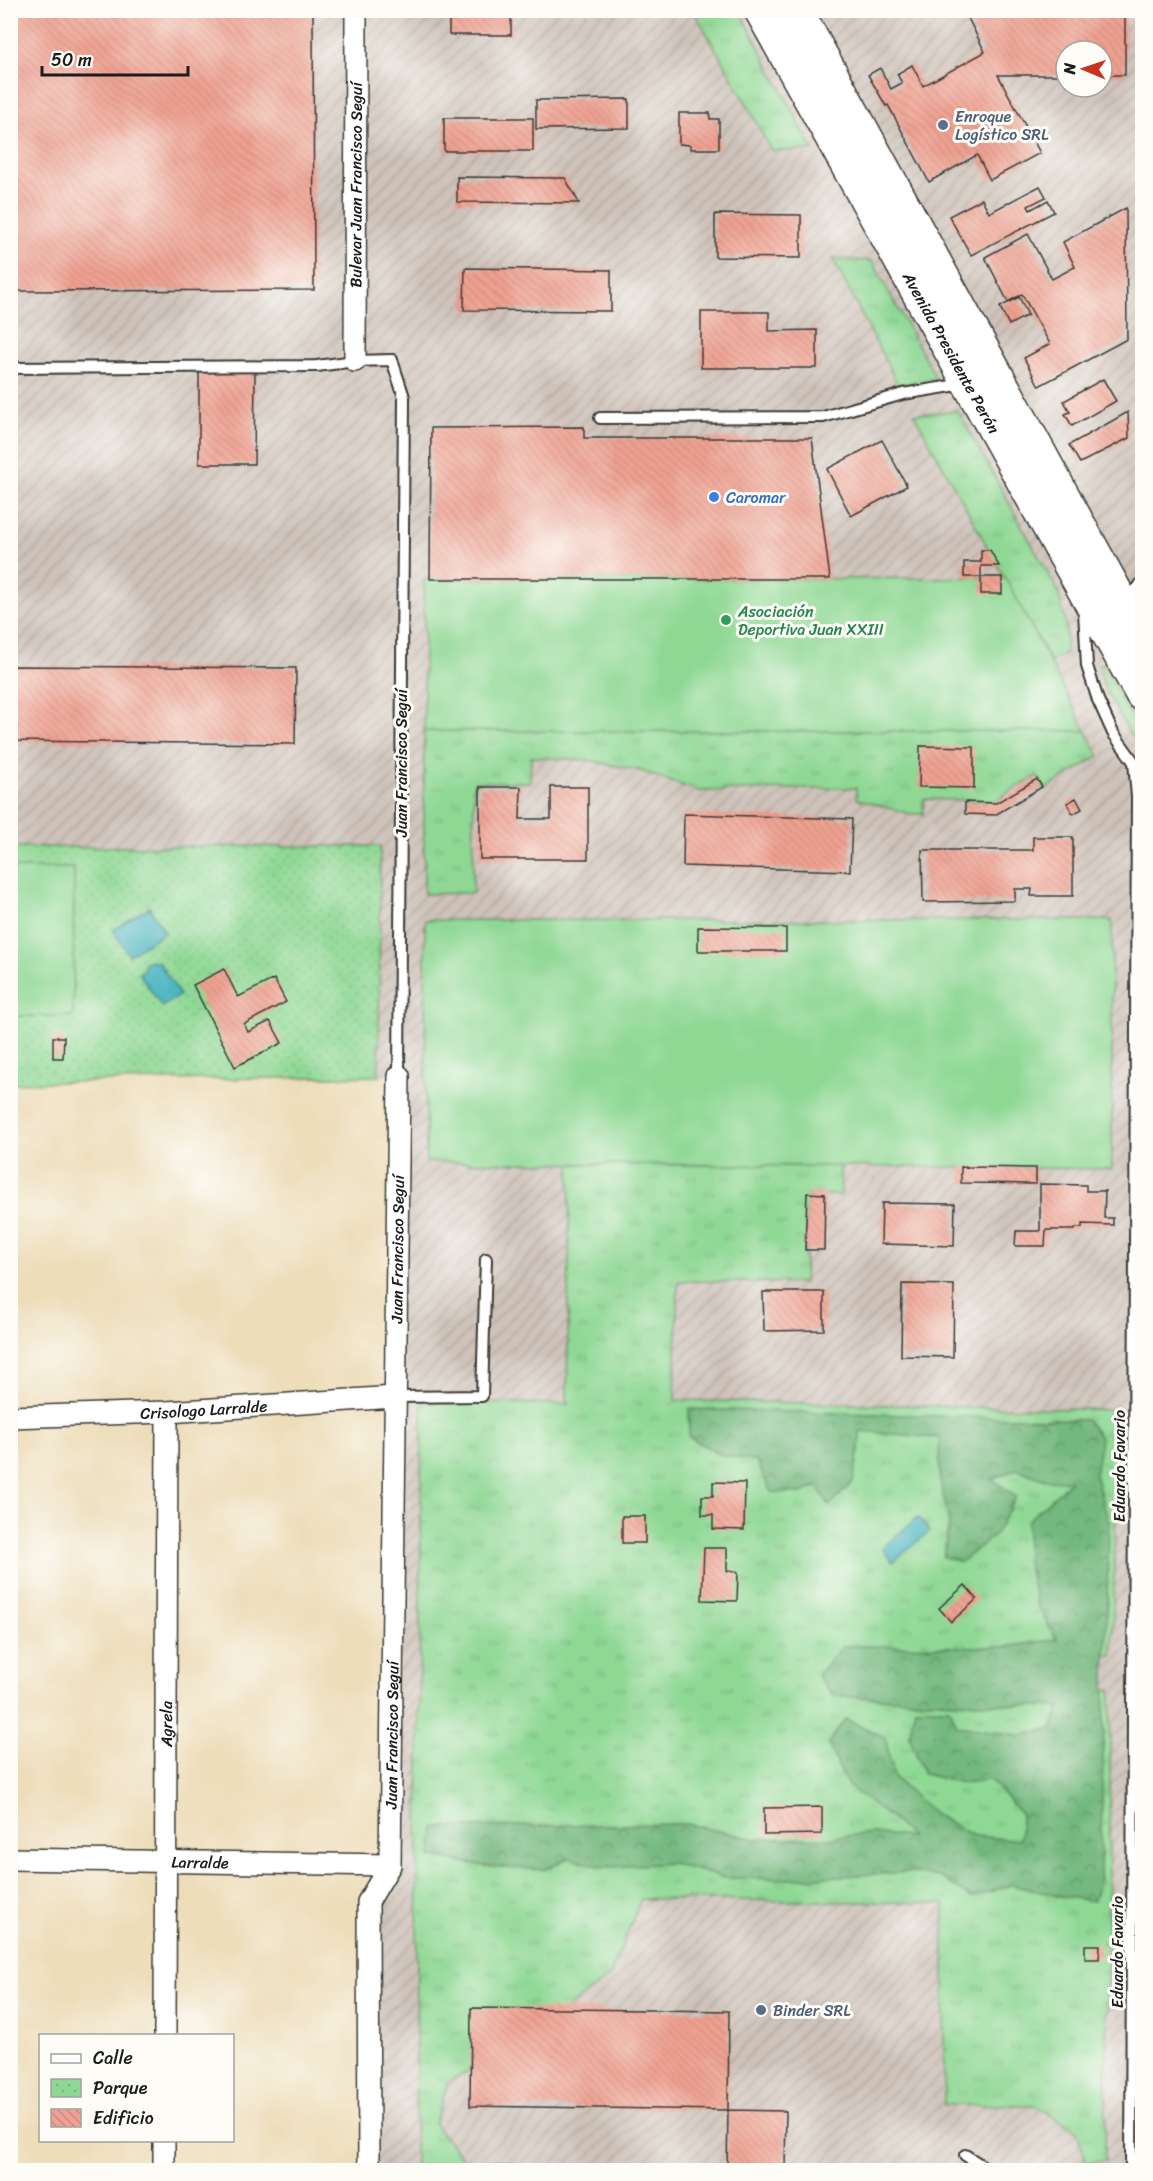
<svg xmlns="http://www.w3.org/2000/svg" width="1153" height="2181" viewBox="0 0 1153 2181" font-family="Sriracha,sans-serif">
	<defs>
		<pattern id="industrial-furrows" width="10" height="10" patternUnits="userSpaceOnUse" patternTransform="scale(1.5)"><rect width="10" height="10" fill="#cec2b9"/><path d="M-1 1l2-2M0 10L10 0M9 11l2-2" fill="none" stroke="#b0a69e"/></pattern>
		<pattern id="grass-tufts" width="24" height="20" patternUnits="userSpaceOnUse" patternTransform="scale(1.5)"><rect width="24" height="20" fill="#8fd894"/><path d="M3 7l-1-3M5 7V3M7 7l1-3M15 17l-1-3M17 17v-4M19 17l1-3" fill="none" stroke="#7bb97f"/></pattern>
		<pattern id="forest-crowns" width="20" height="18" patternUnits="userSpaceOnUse" patternTransform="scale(1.5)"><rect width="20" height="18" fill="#73b87e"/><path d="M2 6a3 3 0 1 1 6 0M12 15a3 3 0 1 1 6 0" fill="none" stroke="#5e9566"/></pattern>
		<pattern id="park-dots" width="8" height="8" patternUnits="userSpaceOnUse" patternTransform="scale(1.5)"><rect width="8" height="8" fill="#8fd894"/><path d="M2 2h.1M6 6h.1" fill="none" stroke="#7bb97f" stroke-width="1.8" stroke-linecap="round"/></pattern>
		<pattern id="building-back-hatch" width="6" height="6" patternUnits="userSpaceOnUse" patternTransform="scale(1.5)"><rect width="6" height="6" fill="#efa191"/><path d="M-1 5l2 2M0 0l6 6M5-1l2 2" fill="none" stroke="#cc8a7c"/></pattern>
	</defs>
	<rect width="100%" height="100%" fill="#fdfcf7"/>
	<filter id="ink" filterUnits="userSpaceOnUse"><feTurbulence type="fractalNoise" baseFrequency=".0167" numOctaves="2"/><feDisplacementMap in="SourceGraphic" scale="12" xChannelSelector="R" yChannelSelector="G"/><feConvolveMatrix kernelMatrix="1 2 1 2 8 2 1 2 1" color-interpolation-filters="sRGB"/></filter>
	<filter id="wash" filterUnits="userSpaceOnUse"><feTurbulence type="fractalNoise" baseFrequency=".008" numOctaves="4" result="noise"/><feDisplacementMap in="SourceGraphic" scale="24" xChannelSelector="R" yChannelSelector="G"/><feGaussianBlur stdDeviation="1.35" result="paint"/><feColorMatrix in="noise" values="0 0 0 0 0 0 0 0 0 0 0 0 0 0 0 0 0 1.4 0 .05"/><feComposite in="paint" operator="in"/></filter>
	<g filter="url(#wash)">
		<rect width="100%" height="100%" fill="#edddb9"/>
		<path fill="url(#industrial-furrows)" fill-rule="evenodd" d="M10,11H1142V2170H369L368,1902L390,1865L399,1076L11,1083ZM1066,51H1102V87H1066Z"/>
		<g fill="url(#grass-tufts)" stroke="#567a58" stroke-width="1.5">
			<path d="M694,11H740L813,150L771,151L743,97Z"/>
			<path d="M833,259L872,261L936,378L898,385Z"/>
			<path d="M958,411L1058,591L1066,625V653L1051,662L914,414Z"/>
			<path d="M1102,663L1138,728L1140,734L1137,738L1131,736L1105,689L1098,665Z"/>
			<path d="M424,731H1086L1099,756L1046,789L1037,776L994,801L924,799L923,814H910L857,799L856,788L698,791L638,770L587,760L531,757L530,782H474L473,893L424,894Z"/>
			<path d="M570,1164L840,1166L841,1195L807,1194L804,1283L678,1281L675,1400L1118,1410L1112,1655L1003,1662L1000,1695L1111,1689L1105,2161L1086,2162L1077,2131L1035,2105H944V1903L641,1899L610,1976L535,2032L448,2082L434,2124L469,2166H488V2170H415L422,1402L567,1404Z"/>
		</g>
		<path fill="url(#forest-crowns)" stroke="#486a4d" stroke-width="1.5" d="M689,1409L1087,1420L1101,1439L1095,1475L1109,1523L1100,1878L1094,1901L1059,1896L1011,1885L971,1898L940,1877L910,1872L791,1879L724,1878L672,1863L604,1867L568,1858L543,1870L486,1866L431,1857L434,1827L688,1824L755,1839L831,1838L871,1833L911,1837L890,1817L848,1786L828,1744L845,1719L885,1737L894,1777L936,1815L974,1836L1020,1840L1021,1814L990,1780L963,1783L924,1774L909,1736L915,1708H950L957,1726L1019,1735L1052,1729L1060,1707L833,1696L817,1675L843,1646L1005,1647L1057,1639L1037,1606L1027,1560V1521L1071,1481L1045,1480L1017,1469L992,1479L1016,1497L996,1533L961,1562L943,1557L949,1523L940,1480L939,1438L860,1431L859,1451L853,1482L829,1506L818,1486L801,1493L771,1492L757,1462L719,1454L689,1437Z"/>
		<path fill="url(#park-dots)" stroke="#567a58" stroke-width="1.5" d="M380,846L379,1076L11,1083L10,847Z"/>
		<g fill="#8fd894" stroke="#567a58" stroke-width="1.5">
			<path d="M1002,577H1005L1086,731H424V579H830Z"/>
			<path d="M11,868H74L73,1016H11Z"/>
			<path d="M425,920H1112V1169L426,1162Z"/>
		</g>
		<g fill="#45b3bf" stroke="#30686e" stroke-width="1.5">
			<path d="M149,907L165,932L129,955L113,930Z"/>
			<path d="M152,960L155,962L158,961L180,995L162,1007L139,973L144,970V962Z"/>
			<path d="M918,1517L930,1531L893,1562L882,1548Z"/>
		</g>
		<g id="blocks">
			<g fill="url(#building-back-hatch)">
				<path d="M10,10H313L314,290L10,291Z"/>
				<rect x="449" y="10" width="62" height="25"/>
				<path d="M964,10H1125V75H1102V51H1066V75H998L1040,153L990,180L977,155L929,182L888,105L886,106L868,75L880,68L891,89L902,83L897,74L912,65L923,86L985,52Z"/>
				<path d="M629,99V128L536,129V100Z"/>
				<path d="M679,113H710V119H719V149H690V145L679,144Z"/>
				<rect x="444" y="118" width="89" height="33"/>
				<path d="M457,177L565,178L579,203L457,202Z"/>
				<path d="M1040,186L1046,197L1028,206L1030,210L1048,200L1054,212L971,255L949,216L982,199L989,213Z"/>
				<path d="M1126,208L1127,339L1039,386L1024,358L1050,344L1022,294L1008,302L985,257L1028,234L1052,279L1075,267L1063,242Z"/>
				<path d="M715,214L801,215V258L715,257Z"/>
				<path d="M465,268L611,270V311L464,310Z"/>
				<path d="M1019,297L1028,315L1009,325L1000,307Z"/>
				<path d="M701,312H769V331L817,330V368H701Z"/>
				<path d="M199,371H255L254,464H199Z"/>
				<path d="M1103,379L1116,401L1072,426L1065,414L1070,412L1064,401Z"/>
				<path d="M1128,412L1129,438L1080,463L1069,445Z"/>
				<path d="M584,427V438H812L830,579H430L431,428Z"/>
				<path d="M882,440L907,486L851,516L827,469Z"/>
				<path d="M981,550H990L999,566H981V577H1002V594H981V577H964V562H981Z"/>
				<path d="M10,666L296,668L295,744L10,741Z"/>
				<path d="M920,746L974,747V788L919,787Z"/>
				<path d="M1037,779L1042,787L995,815L965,814V802L996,803Z"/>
				<path d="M480,787H521L520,819H551V787H588V859H480Z"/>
				<path d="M1076,798L1082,809L1073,814L1067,803Z"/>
				<path d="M684,814L852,819L850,871L683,866Z"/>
				<path d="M1033,837H1073V896H1031L1032,889H1015V901L923,902L922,850H1033Z"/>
				<path d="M698,927L786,928V951H698Z"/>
				<path d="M224,969L238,997L274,979L286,1002L244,1024L248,1032L270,1021L282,1043L235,1067L193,985Z"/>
				<path d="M53,1037H64L63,1058H53Z"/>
				<path d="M961,1167L1036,1168V1184L961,1183Z"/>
				<path d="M1040,1184L1086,1185V1191H1105L1104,1218H1113V1225L1082,1224V1228H1075V1230H1046L1045,1246H1015L1016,1231H1040Z"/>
				<path d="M807,1193L825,1194L824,1250H805Z"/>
				<path d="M882,1203L955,1204L954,1246L881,1244Z"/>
				<path d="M902,1284L954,1285L953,1357L901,1356Z"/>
				<path d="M763,1292H824V1330L764,1331Z"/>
				<path d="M713,1482L745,1483L744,1530L713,1529V1515H702V1496H713Z"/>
				<rect x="622" y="1516" width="23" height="27"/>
				<path d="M704,1548H727V1571L738,1572L737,1601L702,1600Z"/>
				<path d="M965,1585L977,1599L951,1622L939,1608Z"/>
				<path d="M822,1807V1834L764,1835V1808Z"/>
				<path d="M1085,1945H1100L1099,1959H1085Z"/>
				<path d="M471,2008L729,2011L728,2110L786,2111L785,2170H727L728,2110L470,2106Z"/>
				<path d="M488,2166L672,2168V2170H488Z"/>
			</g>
		</g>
	</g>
	<g filter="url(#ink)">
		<use href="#blocks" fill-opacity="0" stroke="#3b3934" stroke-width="1.5"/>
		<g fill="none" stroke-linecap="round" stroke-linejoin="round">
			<defs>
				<g id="service">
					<path d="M10,368L317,366L355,361L392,360L404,397L399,1076"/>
					<path d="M600,418L823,417L903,394L964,384"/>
					<path d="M1123,599L1138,588L1142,582"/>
					<path d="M1084,611L1087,666L1098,700L1113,733L1134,762L1137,797L1131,2170"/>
					<path d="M395,1397L482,1396L486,1259"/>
					<path d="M965,2155L989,2170"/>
				</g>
				<g id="minor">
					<path id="s1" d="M355,361L356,10"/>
					<path id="s2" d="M10,1417L167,1412L395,1397"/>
					<path id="s3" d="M10,1859L390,1865"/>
					<path id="s4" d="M165,2036L167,1412"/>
					<path d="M164,2170V2140"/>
					<path id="s5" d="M369,2170L368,1902L390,1865L399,1076"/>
				</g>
				<g id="primary">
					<path id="s6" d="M761,10L1142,694"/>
					<path d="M796,10L1142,640"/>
				</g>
			</defs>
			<use href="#service" stroke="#3b3934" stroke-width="14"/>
			<use href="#minor" stroke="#3b3934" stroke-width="24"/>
			<use href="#primary" stroke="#3b3934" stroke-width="36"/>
			<use href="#service" stroke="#fff" stroke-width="10"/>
			<use href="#minor" stroke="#fff" stroke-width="21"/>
			<use href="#primary" stroke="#fff" stroke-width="33"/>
		</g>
	</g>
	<g fill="#5c6f8a" stroke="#fdfcf7" stroke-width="2">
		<circle cx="943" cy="125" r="6"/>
		<circle cx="761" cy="2010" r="6"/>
	</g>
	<circle fill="#3f7fe0" stroke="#fdfcf7" stroke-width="2" cx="714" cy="497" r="6"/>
	<circle fill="#2e9e5b" stroke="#fdfcf7" stroke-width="2" cx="726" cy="620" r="6"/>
	<g text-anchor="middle" stroke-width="6" stroke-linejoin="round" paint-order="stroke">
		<g font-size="16" fill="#4e5e75" stroke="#fdfcf7" text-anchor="start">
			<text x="955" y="122">Enroque<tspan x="955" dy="18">Logístico SRL</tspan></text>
			<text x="773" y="2016">Binder SRL</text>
		</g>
		<g font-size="16" fill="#1c1c1c" stroke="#fdfcf7">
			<text dy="6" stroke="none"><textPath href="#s1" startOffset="176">Bulevar Juan Francisco Seguí</textPath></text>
			<text dy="6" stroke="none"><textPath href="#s6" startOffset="392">Avenida Presidente Perón</textPath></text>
			<text transform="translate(401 763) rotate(-90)" y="6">Juan Francisco Seguí</text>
			<text dy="6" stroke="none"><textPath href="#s5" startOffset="927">Juan Francisco Seguí</textPath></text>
			<text dy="6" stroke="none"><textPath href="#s2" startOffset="194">Crisologo Larralde</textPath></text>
			<text transform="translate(1119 1466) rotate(-90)" y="6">Eduardo Favario</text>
			<text dy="6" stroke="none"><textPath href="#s4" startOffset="312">Agrela</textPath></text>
			<text dy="6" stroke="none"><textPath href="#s5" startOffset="441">Juan Francisco Seguí</textPath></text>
			<text dy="6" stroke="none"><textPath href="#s3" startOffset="190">Larralde</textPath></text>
			<text transform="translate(1117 1952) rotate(-90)" y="6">Eduardo Favario</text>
		</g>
		<g font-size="16" fill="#366cbe" stroke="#fdfcf7" text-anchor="start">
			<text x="726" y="503">Caromar</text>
		</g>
		<g font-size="16" fill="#27864d" stroke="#fdfcf7" text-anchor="start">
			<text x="738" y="617">Asociación<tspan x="738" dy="18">Deportiva Juan XXIII</tspan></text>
		</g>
	</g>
	<rect width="1153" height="2181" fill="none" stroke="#fdfcf7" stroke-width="36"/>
	<rect x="39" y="2034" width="195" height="108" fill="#fdfcf7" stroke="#a3a29f" stroke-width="1.5"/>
	<rect x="51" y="2054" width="30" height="9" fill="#ffffff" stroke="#a3a29f" stroke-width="1.5"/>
	<text x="93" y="2064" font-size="18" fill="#1c1c1c">Calle</text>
	<rect x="51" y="2079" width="30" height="18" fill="url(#park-dots)" stroke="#a3a29f" stroke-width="1.5"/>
	<text x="93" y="2094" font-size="18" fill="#1c1c1c">Parque</text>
	<rect x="51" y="2109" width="30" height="18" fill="url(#building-back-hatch)" stroke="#a3a29f" stroke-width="1.5"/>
	<text x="93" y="2124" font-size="18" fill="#1c1c1c">Edificio</text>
	<g transform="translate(1084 69) rotate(272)"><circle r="28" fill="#fdfcf7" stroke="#a3a29f" stroke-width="1.5"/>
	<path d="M0-4.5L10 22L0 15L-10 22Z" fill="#c8321e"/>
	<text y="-9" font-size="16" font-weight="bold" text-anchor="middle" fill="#1c1c1c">N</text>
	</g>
	<path d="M42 66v9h146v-9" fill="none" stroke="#1c1c1c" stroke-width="3"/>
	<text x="51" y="66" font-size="18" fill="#1c1c1c" stroke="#fdfcf7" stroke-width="4.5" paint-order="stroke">50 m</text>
</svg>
